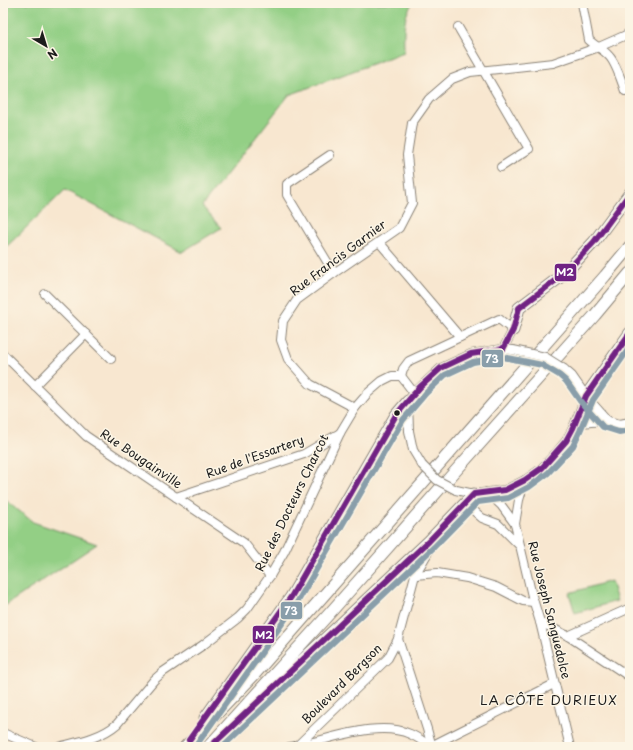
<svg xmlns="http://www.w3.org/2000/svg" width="633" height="750" viewBox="0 0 633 750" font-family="'Playpen Sans',sans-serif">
	<rect width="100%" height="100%" fill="#fcf5e5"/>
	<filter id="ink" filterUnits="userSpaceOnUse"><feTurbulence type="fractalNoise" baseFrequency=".025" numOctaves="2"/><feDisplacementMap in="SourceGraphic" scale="8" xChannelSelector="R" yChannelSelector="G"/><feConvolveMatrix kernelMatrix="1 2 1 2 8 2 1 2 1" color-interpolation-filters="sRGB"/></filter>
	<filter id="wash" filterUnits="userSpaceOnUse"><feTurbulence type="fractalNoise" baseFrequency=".012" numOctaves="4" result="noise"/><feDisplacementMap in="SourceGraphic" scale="16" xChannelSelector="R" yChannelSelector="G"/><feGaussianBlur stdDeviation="0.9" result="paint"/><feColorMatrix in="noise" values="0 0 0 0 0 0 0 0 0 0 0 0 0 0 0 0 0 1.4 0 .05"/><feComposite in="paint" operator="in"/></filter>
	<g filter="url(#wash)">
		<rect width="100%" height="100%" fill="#f8e7d0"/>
		<g fill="#93cf85" stroke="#587650">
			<path d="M3,3H413C402,16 404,36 404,52L289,95L202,206L221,228L182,252L65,190L3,250Z"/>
			<path d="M3,498L33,522L97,544L3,607Z"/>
			<path d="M611,581L617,601L575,613L569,593Z"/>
		</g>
	</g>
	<g filter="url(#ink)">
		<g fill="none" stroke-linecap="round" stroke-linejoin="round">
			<defs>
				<g id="street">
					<path d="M582,3L589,40C595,46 603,49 609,56C615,62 622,82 625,91"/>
					<path d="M458,27L529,149L501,167"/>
					<path d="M330,155L287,184V195L334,273"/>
					<path d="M379,242L460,337"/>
					<path d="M45,294L111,359"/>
					<path d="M3,354L86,436L244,543L270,576"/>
					<path d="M564,369L572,376L586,396L608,421"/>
					<path d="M401,376L403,369L409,361L499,319L513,330L503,349"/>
					<path d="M35,386L86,334"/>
					<path d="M355,408L310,384L288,359L281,340L283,321L297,300L334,273L399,228L412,203L407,155L412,123L429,99L452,79L470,72L553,63L599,47L626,35L630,32"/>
					<path d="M573,428L582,423L591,422L608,421L620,424L630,422"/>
					<path d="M422,465L413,450L409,431L408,401L414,393L441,368L471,354L503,349L513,350"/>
					<path d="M456,490L474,494L505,490L525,480L542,468L555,454L566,441L573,428L586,396"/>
					<path d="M487,492L501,505L515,524L532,596L540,622L570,747"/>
					<path d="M176,497L304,454L340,433"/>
					<path d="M465,503L482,518L498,524L520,546"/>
					<path d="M515,524L519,500L525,480"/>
					<path d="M415,575L437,573L467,578L496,587L523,601L534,602"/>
					<path d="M540,622L568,636L630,677"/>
					<path d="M568,636L630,608"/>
					<path d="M398,639L427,729L432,747"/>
					<path d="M3,733L36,747"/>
					<path d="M298,745L388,658L398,639L415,575L437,537"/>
					<path d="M58,747C78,742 101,738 117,724L154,680L163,672L203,645L238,618L247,609L270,576L284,552L340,433L355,408L368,393L382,381L392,376H401L414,393"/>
					<path d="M289,747C325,742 376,719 410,734C417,737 424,742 431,746L554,684"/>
				</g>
				<g id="secondary">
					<path d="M513,330L519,308L564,274L594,242L630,193"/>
					<path d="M586,396L630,333"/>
					<path d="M263,697L429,541L474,494"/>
					<path d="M205,718L291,597L396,415L408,401"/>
					<path d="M185,747L254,675L310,611L605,276L630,246"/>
					<path d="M208,747L329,614L451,476L595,315L630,273"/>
				</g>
			</defs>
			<use href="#street" stroke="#8a8276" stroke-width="10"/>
			<use href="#secondary" stroke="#8a8276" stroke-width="13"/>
			<use href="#street" stroke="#fff" stroke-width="8"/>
			<use href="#secondary" stroke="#fff" stroke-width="11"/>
			<defs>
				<g id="street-bridge">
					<path d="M513,350L545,357L564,369"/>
					<path d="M422,465L437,480L456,490"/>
				</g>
			</defs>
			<use href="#street-bridge" stroke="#8a8276" stroke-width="10" stroke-linecap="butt"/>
			<use href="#street-bridge" stroke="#fff" stroke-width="8"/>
			<defs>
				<g id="bus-1">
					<path d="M503,349L513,330L519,308L564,274L594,242L630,193"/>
					<path d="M189,740L291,597L396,415L420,387L441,368L471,354L503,349"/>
					<path d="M210,747L429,541L474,494L505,490L525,480L542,468L566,441L573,428L586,396L630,333"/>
				</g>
				<g id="bus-2">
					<path d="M195,747L298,601L403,420L426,393L445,375L473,362L503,357L542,365L559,375L566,381L580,401L603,427L619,432L630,430"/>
					<path d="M222,747L434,547L478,502L508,498L529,487L548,473L573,446L580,431L593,400L630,347"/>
				</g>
			</defs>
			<use href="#bus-1" stroke="#fcf5e5" stroke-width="9"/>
			<use href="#bus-2" stroke="#fcf5e5" stroke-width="9"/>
			<use href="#bus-1" stroke="#702283" stroke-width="6"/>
			<use href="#bus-2" stroke="#899eaa" stroke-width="6"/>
		</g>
	</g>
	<circle fill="#1c1c1c" stroke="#fcf5e5" stroke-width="1.5" cx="397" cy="413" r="3.5"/>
	<g text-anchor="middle" stroke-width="3" stroke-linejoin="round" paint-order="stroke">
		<g font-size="12" fill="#1c1c1c" stroke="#fcf5e5">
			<text transform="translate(338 258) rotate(-37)" y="4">Rue Francis Garnier</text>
			<text transform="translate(255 457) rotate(-20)" y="4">Rue de l'Essartery</text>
			<text transform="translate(141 459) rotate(34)" y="4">Rue Bougainville</text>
			<text transform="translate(292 503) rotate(-64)" y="4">Rue des Docteurs Charcot</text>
			<text transform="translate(549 610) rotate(76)" y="4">Rue Joseph Sanguedolce</text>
			<text transform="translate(342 684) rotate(-45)" y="4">Boulevard Bergson</text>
		</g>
		<g font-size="13" letter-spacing="1" fill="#1c1c1c" stroke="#fcf5e5">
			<text x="549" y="705">LA CÔTE DURIEUX</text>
		</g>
	</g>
	<g stroke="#fcf5e5" stroke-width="1.5">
		<rect x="554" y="263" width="23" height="19" rx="4" fill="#702283"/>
		<rect x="481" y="349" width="23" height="19" rx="4" fill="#899eaa"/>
		<rect x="280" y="601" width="23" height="19" rx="4" fill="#899eaa"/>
		<rect x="252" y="625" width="23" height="19" rx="4" fill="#702283"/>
	</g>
	<g font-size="11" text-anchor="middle" font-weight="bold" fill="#fff">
		<text x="565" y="276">M2</text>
		<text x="492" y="363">73</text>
		<text x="291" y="615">73</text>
		<text x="264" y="639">M2</text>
	</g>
	<rect width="633" height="750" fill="none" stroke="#fcf5e5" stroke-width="16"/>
	<g transform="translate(46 46) rotate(142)" stroke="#fcf5e5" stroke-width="3" paint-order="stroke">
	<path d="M0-3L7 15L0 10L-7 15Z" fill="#1c1c1c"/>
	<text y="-6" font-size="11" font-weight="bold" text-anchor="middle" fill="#1c1c1c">N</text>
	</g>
</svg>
